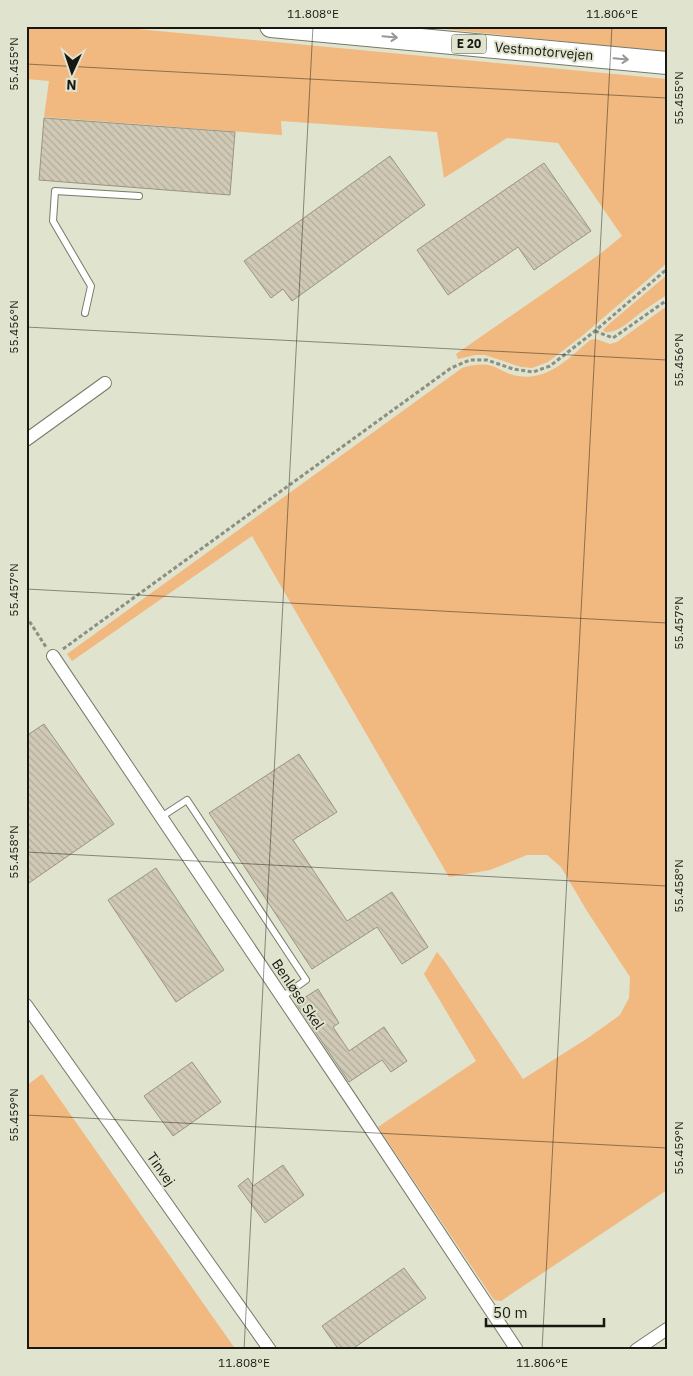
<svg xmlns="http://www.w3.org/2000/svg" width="693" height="1376" viewBox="0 0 693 1376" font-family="'IBM Plex Sans',sans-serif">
	<defs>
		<pattern id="building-back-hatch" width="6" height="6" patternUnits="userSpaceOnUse" patternTransform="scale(1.25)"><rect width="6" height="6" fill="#d0c9b6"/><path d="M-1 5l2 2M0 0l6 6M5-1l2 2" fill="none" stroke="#b2ac9b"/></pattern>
	</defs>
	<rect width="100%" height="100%" fill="#e0e3ce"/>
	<g fill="#f1b87f">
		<path d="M26,26H103L148,30L667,79V263L582,336L548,362L532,368L521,367L485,355H475L458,359L456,354L600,254L622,236L558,143L507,138L444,178L437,132L281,121L282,135L44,117L49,81L26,79Z"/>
		<path d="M414,26H667V52Z"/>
		<path d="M667,275V295C659,300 651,305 643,311C633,318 618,334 605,332L603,330L609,324Z"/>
		<path d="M667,306V1190L501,1301L494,1300L378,1127L476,1061L424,974L437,952L445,962L523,1079L588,1038L620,1015L629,998L630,977L587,911L561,867L547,855H527L490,870L449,877L252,536L72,661L67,654L462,368C472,365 482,363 492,366C498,368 504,372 510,374C544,385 567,360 590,340L596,339L610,344L617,342Z"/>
		<path d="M42,1074L236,1350H26V1086Z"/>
	</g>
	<g fill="url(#building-back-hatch)" stroke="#9b9481">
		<path d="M44,118L235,132L230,195L39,180Z"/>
		<path d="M390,156L425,205L292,301L283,289L271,298L244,261Z"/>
		<path d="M544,163L591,231L534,270L518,247L448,295L417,250Z"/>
		<path d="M44,724L114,824L26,885V736Z"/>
		<path d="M299,754L337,812L293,840L347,921L392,892L428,947L402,964L377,927L312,969L209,813Z"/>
		<path d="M156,868L224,970L176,1002L108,900Z"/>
		<path d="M318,989L339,1023L333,1027L349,1051L384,1027L407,1061L391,1072L382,1060L349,1082L296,1003Z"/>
		<path d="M192,1062L221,1102L173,1136L144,1096Z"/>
		<path d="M283,1165L304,1195L265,1223L238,1186L248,1178L253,1186Z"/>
		<path d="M404,1268L426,1298L351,1350H339L322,1326Z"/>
	</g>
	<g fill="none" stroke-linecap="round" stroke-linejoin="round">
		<defs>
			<g id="lane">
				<path d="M85,313L91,286L53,221L55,191L139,196"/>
				<path d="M161,817L187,800L306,980L282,997"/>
			</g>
			<g id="street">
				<path d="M26,440L105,383"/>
				<path d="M53,656L352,1101L517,1350"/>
				<path d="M26,1005L270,1350"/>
				<path d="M636,1350L667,1329"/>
			</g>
			<path id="highway" d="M271,26L667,63"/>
		</defs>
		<use href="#lane" stroke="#777a67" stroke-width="8"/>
		<use href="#street" stroke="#777a67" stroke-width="14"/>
		<use href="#highway" stroke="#777a67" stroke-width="24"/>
		<g stroke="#8d8f80" stroke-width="3" stroke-dasharray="4 2.5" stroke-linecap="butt">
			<path d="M595,331L613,338L667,300"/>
			<path d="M26,616L46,647"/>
			<path d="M63,649L451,368L470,360H487L513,369L533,372L550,366L595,331L667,269"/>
		</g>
		<use href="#lane" stroke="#fff" stroke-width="6"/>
		<use href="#street" stroke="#fff" stroke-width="12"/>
		<use href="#highway" stroke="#fff" stroke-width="22"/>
	</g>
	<defs><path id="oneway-shaft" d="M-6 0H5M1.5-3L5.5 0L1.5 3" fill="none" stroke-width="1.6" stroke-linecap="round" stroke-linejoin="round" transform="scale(1.25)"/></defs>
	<g stroke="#979794">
		<use href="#oneway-shaft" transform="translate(390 37) rotate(5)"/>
		<use href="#oneway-shaft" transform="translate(621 59) rotate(5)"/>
	</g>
	<path fill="none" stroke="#171811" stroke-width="1" stroke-opacity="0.45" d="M26,64L667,98M26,327L667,360M26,589L667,623M26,852L667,886M26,1115L667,1148M244,1350L313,26M542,1350L612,26"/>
	<g text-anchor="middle" stroke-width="4" stroke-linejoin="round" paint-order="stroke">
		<rect fill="#e0e3ce" stroke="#53554a" stroke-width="1" x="451.5" y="34.5" width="35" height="19" rx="4"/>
		<g font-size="12" font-weight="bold" fill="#171811">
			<text x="469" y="48">E 20</text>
		</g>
		<g font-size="14" fill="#171811" stroke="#e0e3ce">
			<text transform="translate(544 51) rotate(5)" y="5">Vestmotorvejen</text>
			<text transform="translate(298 994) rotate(56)" y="5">Benløse Skel</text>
			<text transform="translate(161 1169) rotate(55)" y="5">Tinvej</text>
		</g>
	</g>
	<rect width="693" height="1376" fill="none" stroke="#e0e3ce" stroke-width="55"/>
	<g transform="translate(72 72) rotate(183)" stroke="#e0e3ce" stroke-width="4" paint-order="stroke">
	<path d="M0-4L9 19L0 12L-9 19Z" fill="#171811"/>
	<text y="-8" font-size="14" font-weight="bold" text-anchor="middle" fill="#171811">N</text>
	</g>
	<path d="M486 1318v8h118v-8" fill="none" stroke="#171811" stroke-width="2.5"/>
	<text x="493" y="1318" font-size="15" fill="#171811" stroke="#e0e3ce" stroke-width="4" paint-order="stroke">50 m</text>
	<rect x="28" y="28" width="638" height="1320" fill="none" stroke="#171811" stroke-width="2"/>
	<g font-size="12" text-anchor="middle" fill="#171811">
		<text x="313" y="18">11.808°E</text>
		<text x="612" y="18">11.806°E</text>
		<text transform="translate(14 64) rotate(-90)" y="4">55.455°N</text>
		<text transform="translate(679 98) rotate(-90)" y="4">55.455°N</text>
		<text transform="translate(14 327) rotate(-90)" y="4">55.456°N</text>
		<text transform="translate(679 360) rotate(-90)" y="4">55.456°N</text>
		<text transform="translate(14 590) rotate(-90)" y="4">55.457°N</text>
		<text transform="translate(679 623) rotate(-90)" y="4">55.457°N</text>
		<text transform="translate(14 852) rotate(-90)" y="4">55.458°N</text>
		<text transform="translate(679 886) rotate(-90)" y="4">55.458°N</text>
		<text transform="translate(14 1115) rotate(-90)" y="4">55.459°N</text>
		<text transform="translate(679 1148) rotate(-90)" y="4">55.459°N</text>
		<text x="244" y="1367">11.808°E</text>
		<text x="542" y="1367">11.806°E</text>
	</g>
</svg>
